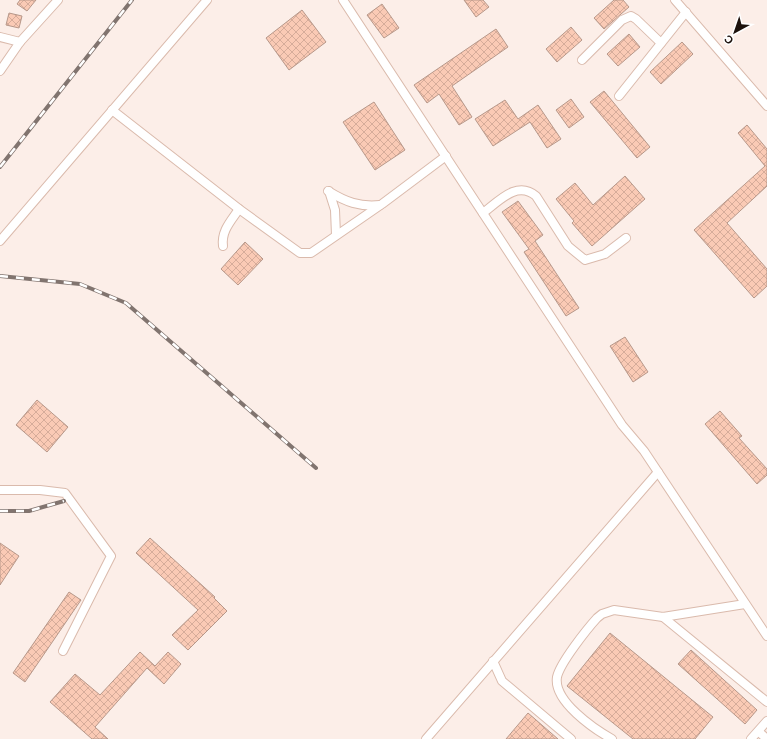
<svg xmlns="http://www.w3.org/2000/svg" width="767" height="739" viewBox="0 0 767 739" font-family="Helvetica,sans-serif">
	<defs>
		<pattern id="building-cross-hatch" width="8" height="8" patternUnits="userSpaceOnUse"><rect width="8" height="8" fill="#facab5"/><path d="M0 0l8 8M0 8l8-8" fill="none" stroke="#d6ac9a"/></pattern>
	</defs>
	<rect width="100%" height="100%" fill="#fceee8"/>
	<g fill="url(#building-cross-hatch)" stroke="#b7988a">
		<path d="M20,0H36L27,11L17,4Z"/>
		<path d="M464,0H483L489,7L476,17Z"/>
		<path d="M614,0H623L629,7L604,29L594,18Z"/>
		<path d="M382,4L399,28L384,38L367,15Z"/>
		<path d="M302,10L326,42L289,70L266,38Z"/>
		<path d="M9,13L22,16L19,28L6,25Z"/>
		<path d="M571,27L582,40L557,62L546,49Z"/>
		<path d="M496,29L508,47L452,86L472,117L459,125L439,94L427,103L414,85Z"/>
		<path d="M629,34L640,47L618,66L607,54Z"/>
		<path d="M682,42L693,54L661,84L650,72Z"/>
		<path d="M604,91L650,147L637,158L590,102Z"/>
		<path d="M571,99L584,117L569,128L556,110Z"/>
		<path d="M505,100L518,119L538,105L561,139L547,148L530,122L493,146L475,119Z"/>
		<path d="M374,102L405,150L375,170L343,122Z"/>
		<path d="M747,125L767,149V186L727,223L767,269V286L754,298L694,230L765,166L738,133Z"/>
		<path d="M625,176L645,199L592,246L572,223L574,221L556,199L575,183L593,205Z"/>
		<path d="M518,201L543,235L535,241L579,308L566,316L524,252L529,249L502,212Z"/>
		<path d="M245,242L263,259L238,285L221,269Z"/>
		<path d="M625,337L648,372L633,382L610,346Z"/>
		<path d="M37,400L68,427L47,452L16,425Z"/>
		<path d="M720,411L742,436L739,438L767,469V475L757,484L705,424Z"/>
		<path d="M150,538L215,597L214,598L227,611L188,650L172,635L198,610L136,553Z"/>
		<path d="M0,543L19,556L0,585Z"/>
		<path d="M69,592L81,600L25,682L13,673Z"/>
		<path d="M610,633L713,717L695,739H633L567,686Z"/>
		<path d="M691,650L757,710L745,724L678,664Z"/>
		<path d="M140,652L155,666L168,652L181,664L164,684L147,668L95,727L108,739H92L50,702L75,674L100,695Z"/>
		<path d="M528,713L558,739H506Z"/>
	</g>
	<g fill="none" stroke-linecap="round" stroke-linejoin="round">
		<defs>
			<g id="minor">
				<path d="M343,0L622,425L644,451L767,636"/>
				<path d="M675,0L767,106"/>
				<path d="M0,37L20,42"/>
				<path d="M582,60L622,20L631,16L636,19L661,43"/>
				<path d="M0,71L20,42L58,0"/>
				<path d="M619,96L686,12"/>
				<path d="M112,110L239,209L300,253H311L382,204L446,156"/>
				<path d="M328,191C346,202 359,207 380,205"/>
				<path d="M329,191L335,210L336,235"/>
				<path d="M483,213C499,201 517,180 536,196L568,246L585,260L605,254L626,238"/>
				<path d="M0,241L207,0"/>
				<path d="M223,246C221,231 231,221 239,209"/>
				<path d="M0,490H40L65,493L111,556L63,651"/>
				<path d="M663,617L767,702"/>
				<path d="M493,661L502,681L571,739"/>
				<path d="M759,732L767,739"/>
				<path d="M426,739L658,472"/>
				<path d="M612,739C594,729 553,701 557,677C560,663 587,629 597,618L602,614L614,610L663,617L745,604"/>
				<path d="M751,739L767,721"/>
			</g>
		</defs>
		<use href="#minor" stroke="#dabaac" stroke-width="10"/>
		<use href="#minor" stroke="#fff" stroke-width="8"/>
		<defs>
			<g id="rail">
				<path d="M0,167L132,0"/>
				<path d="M0,276L80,284L126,303L316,468"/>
				<path d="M0,511H29L64,501"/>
			</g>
		</defs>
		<use href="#rail" stroke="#81746f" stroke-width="4"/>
		<use href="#rail" stroke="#fff" stroke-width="2.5" stroke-dasharray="8" stroke-linecap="butt"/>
	</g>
	<g transform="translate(735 32) rotate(220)" stroke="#ffffff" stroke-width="3" paint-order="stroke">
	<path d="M0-3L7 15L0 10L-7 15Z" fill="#1c110c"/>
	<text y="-6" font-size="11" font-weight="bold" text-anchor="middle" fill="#1c110c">С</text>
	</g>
</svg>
